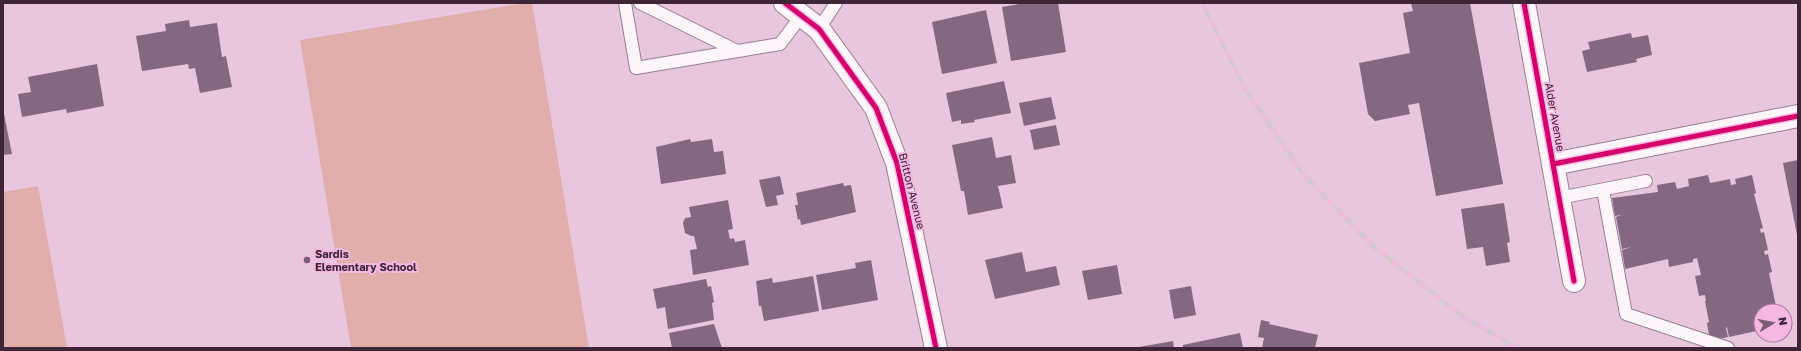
<svg xmlns="http://www.w3.org/2000/svg" width="1801" height="351" viewBox="0 0 1801 351" font-family="'Golos Text',sans-serif">
	<rect width="100%" height="100%" fill="#e8c6dd"/>
	<g fill="#e2aeac">
		<path d="M525,3H532L589,348H351L300,40Z"/>
		<path d="M38,186L67,348H3V192Z"/>
	</g>
	<g fill="#846882">
		<path d="M1025,3H1058L1066,52L1011,61L1002,7Z"/>
		<path d="M1411,3H1470L1503,184L1436,196L1419,103L1408,105L1410,114L1375,121L1368,114L1359,63L1410,53L1403,13L1413,11Z"/>
		<path d="M986,10L997,63L942,74L932,22Z"/>
		<path d="M189,20L190,27L217,23L222,57L226,56L232,87L200,93L195,68L189,69L188,64L142,71L136,36L166,31L165,24Z"/>
		<path d="M1631,33L1632,38L1648,35L1652,55L1636,59L1637,62L1587,72L1582,51L1590,49L1588,42Z"/>
		<path d="M97,64L104,106L67,113L66,109L22,117L18,94L31,92L28,77Z"/>
		<path d="M1004,81L1011,113L974,120L975,122L961,124V120L952,122L946,93Z"/>
		<path d="M1051,97L1056,119L1024,126L1019,103Z"/>
		<path d="M3,109L12,154L3,155Z"/>
		<path d="M1056,125L1060,145L1034,150L1030,130Z"/>
		<path d="M992,137L996,158L1011,155L1016,183L998,186L1003,208L968,215L964,191H961L952,145Z"/>
		<path d="M690,139L691,142L712,139L714,152L723,151L726,174L661,184L656,147Z"/>
		<path d="M1798,160V235H1797L1783,163Z"/>
		<path d="M1708,175L1710,183L1730,179L1731,185L1736,184L1735,179L1752,175L1756,193L1754,194L1763,228L1760,229L1761,233L1764,232L1768,250L1764,251L1765,255L1768,254L1772,272L1769,273L1777,311H1761L1760,322L1761,330L1729,337L1727,327L1726,328L1728,337L1710,341L1707,323L1709,322L1705,301H1706L1705,295L1699,296L1695,276L1701,275L1697,258L1693,259V262L1669,267L1668,259L1625,269L1622,250L1631,247L1622,249L1616,217L1621,215L1615,216L1612,198L1658,192L1657,185L1675,182L1677,189L1689,186L1688,179Z"/>
		<path d="M780,176L784,194L776,196L778,205L766,207L759,180Z"/>
		<path d="M843,183L844,186L851,185L856,212L801,225L800,219L798,220L795,205H798L796,193Z"/>
		<path d="M728,200L733,229L728,230L730,239L734,238L735,242L745,240L749,265L693,275L690,250L697,249L694,236H691L685,233L683,223L685,218L691,217L689,207Z"/>
		<path d="M1504,203L1510,242L1507,243L1510,262L1486,266L1483,247L1467,249L1461,209Z"/>
		<path d="M1022,252L1026,272L1056,266L1060,285L995,299L985,260Z"/>
		<path d="M871,260L878,300L822,310L816,275L856,268L855,263Z"/>
		<path d="M1117,265L1122,294L1088,300L1082,271Z"/>
		<path d="M813,276L819,311L764,321L761,306H759L756,281L772,278L773,283Z"/>
		<path d="M706,279L708,287L711,286L714,302L712,303L714,320L668,329L665,307L657,309L653,289Z"/>
		<path d="M1191,286L1196,315L1174,319L1169,290Z"/>
		<path d="M1261,320L1270,322L1269,324L1318,335L1315,348H1262L1264,338L1258,337Z"/>
		<path d="M714,324L722,348H672L669,333Z"/>
		<path d="M1240,333L1243,348H1183V345Z"/>
		<path d="M1173,341L1174,348H1139V347Z"/>
	</g>
	<g fill="none" stroke-linecap="round" stroke-linejoin="round">
		<defs>
			<g id="service">
				<path d="M625,3L636,68L780,44L802,15"/>
				<path d="M640,3L737,51"/>
				<path d="M819,29L836,3"/>
				<path d="M1603,190L1626,314L1728,348"/>
				<path d="M1559,198L1646,181"/>
			</g>
			<g id="minor">
				<path d="M785,3L819,29L876,108L897,163L936,348"/>
				<path d="M1524,3L1574,281"/>
				<path d="M1553,164L1798,116"/>
			</g>
		</defs>
		<use href="#service" stroke="#987f91" stroke-width="14"/>
		<use href="#minor" stroke="#987f91" stroke-width="24"/>
		<use href="#service" stroke="#fcf6fa" stroke-width="12"/>
		<use href="#minor" stroke="#fcf6fa" stroke-width="22"/>
		<defs>
			<path id="rail" d="M1202,3L1244,87L1303,174L1374,247L1465,318L1517,348"/>
		</defs>
		<use href="#rail" stroke="#d4c9d0" stroke-width="4.5"/>
		<use href="#rail" stroke="#f6b8e2" stroke-width="3" stroke-dasharray="9" stroke-linecap="butt"/>
		<defs>
			<g id="cycleway">
				<path d="M785,3L819,29L876,108L897,163L936,348"/>
				<path d="M1524,3L1574,281"/>
				<path d="M1553,164L1798,116"/>
			</g>
		</defs>
		<use href="#cycleway" stroke="#f6b8e2" stroke-width="8"/>
		<use href="#cycleway" stroke="#d6006c" stroke-width="5"/>
	</g>
	<circle fill="#795d70" stroke="#f6b8e2" stroke-width="1.5" cx="307" cy="260" r="4"/>
	<g text-anchor="middle" stroke-width="4" stroke-linejoin="round" paint-order="stroke">
		<g font-size="11" fill="#3d2536" stroke="#f6b8e2">
			<text transform="translate(1555 117) rotate(80)" y="4">Alder Avenue</text>
			<text transform="translate(912 191) rotate(76)" y="4">Britton Avenue</text>
		</g>
		<g font-size="11" font-weight="bold" fill="#3d2536" stroke="#f6b8e2" text-anchor="start">
			<text x="315" y="258">Sardis<tspan x="315" dy="13">Elementary School</tspan></text>
		</g>
	</g>
	<rect width="1801" height="351" fill="none" stroke="#3d2536" stroke-width="8"/>
	<g transform="translate(1773 323) rotate(80)"><circle r="19" fill="#f6b8e2" stroke="#ac7d9d"/>
	<path d="M0-3L7 15L0 10L-7 15Z" fill="#795d70"/>
	<text y="-6" font-size="11" font-weight="bold" text-anchor="middle" fill="#3d2536">N</text>
	</g>
</svg>
